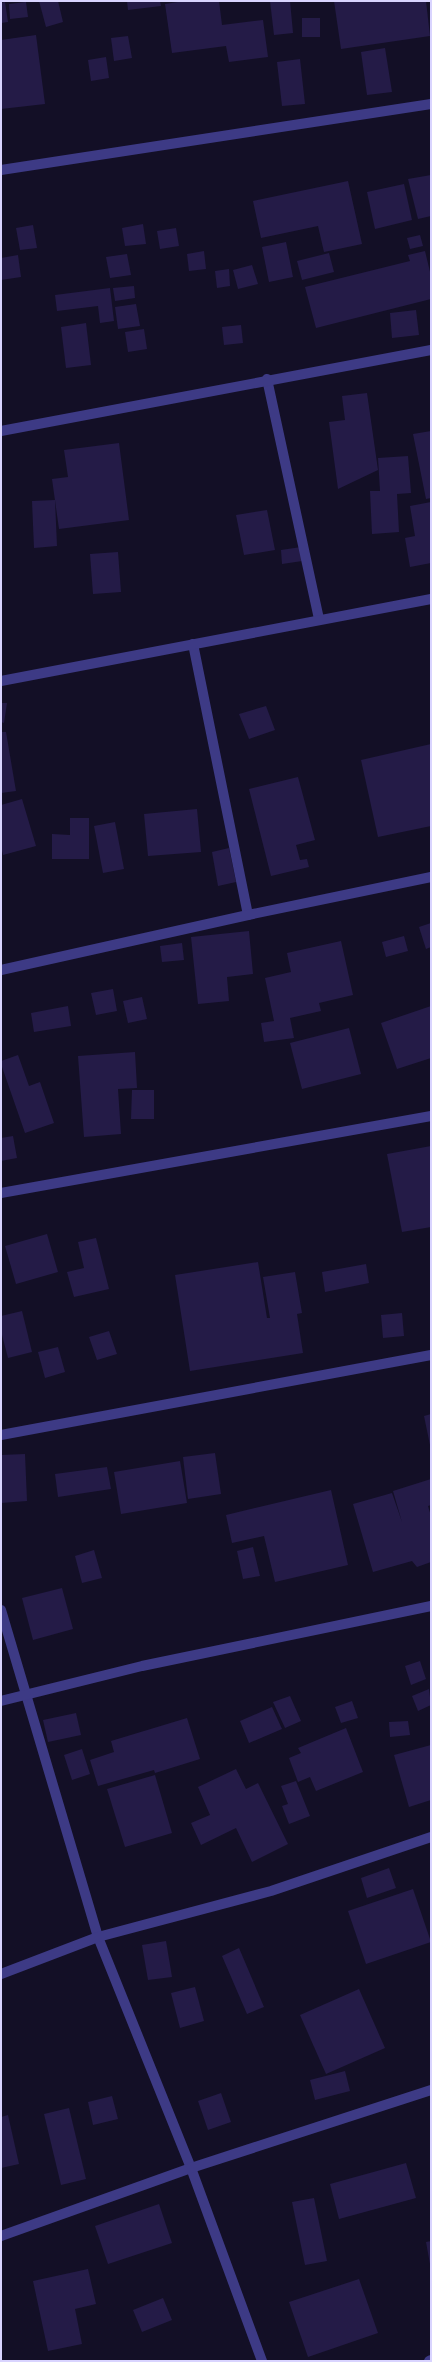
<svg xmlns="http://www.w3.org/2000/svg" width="432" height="2362" viewBox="0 0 432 2362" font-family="Montserrat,sans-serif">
	<rect width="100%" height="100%" fill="#130f26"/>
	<g fill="#241b47">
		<path d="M39,1H58L63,22L46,27Z"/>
		<path d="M127,1H160L161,6L128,10Z"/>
		<path d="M184,1H219L222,25L263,20L268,57L229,62L226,46L172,53L165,4Z"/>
		<path d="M270,1H290L293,33L274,35Z"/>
		<path d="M334,1H426L430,36L341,49Z"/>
		<path d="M5,2L8,22L1,23V3Z"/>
		<path d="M26,2L28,17L10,19L9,4Z"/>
		<rect x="302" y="18" width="18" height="19"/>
		<path d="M36,35L45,104L1,109V40Z"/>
		<path d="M128,36L132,58L114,61L111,38Z"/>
		<path d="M385,48L392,92L367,95L361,52Z"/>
		<path d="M106,57L109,78L91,81L88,60Z"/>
		<path d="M300,59L305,104L282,106L277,62Z"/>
		<path d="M431,175V216L418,219L408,179Z"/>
		<path d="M348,181L362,244L324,252L318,226L261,238L253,201Z"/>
		<path d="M404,184L412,220L375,229L367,192Z"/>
		<path d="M143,224L146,244L125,246L122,228Z"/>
		<path d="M33,225L37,248L20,250L16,228Z"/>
		<path d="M176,228L179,246L160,249L157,231Z"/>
		<path d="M420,235L423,246L410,249L407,238Z"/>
		<path d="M286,242L293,277L269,282L262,247Z"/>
		<path d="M204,251L206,269L189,271L187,254Z"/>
		<path d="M425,251L431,276V299L316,328L305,287L410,261L408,255Z"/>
		<path d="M329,253L334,272L302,280L297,261Z"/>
		<path d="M127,254L131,275L110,278L106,257Z"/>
		<path d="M18,255L21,277L1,280V258Z"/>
		<path d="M252,265L258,284L238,289L233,270Z"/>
		<path d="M229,269L230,286L217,288L215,271Z"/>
		<path d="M134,286L135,298L115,301L113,288Z"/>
		<path d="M110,288L114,321L100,323L98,306L57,311L55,295Z"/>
		<path d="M136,304L140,326L118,329L115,307Z"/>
		<path d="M416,310L419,335L392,338L390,313Z"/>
		<path d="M86,323L91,365L66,368L61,327Z"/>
		<path d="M241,325L243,343L224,345L222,327Z"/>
		<path d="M144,329L147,349L128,352L125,332Z"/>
		<path d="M367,393L378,470L338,489L329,422L345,420L342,396Z"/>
		<path d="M431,431V498L426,499L413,434Z"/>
		<path d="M119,443L129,520L59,529L52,479L68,477L64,450Z"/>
		<path d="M408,456L411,493L397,494L399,532L372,534L370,491H380L378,458Z"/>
		<path d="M55,500L57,546L34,548L32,501Z"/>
		<path d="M431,502V563L410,567L405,538L415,536L410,506Z"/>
		<path d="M267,510L275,550L244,555L236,515Z"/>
		<path d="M308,546L309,560L282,564L281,550Z"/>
		<path d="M118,552L121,592L93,594L90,554Z"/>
		<path d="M1,703H7L4,723L1,722Z"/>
		<path d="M266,706L275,730L249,739L239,714Z"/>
		<path d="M1,732H6L16,791L1,793Z"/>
		<path d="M431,744V826L378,837L361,760Z"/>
		<path d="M298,777L315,840L296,845L300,860L307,859L309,867L271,876L249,789Z"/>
		<path d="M22,799L36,846L3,855L1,847V805Z"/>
		<path d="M197,809L201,852L148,856L144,814Z"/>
		<path d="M70,818H89V859H52V834L70,835Z"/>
		<path d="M115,822L124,869L103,873L94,826Z"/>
		<path d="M229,848L236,882L218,886L212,852Z"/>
		<path d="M431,923V947L426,949L419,927Z"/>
		<path d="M249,931L253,974L227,977L229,1001L198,1004L191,937Z"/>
		<path d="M404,936L408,951L386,957L382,942Z"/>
		<path d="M341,941L353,995L319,1003L321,1011L290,1018L294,1038L264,1042L261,1023L274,1021L265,978L291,972L287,953Z"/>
		<path d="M182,943L184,960L162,962L160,946Z"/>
		<path d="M113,989L117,1011L96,1015L91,993Z"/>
		<path d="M142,997L147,1019L128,1023L123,1001Z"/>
		<path d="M68,1006L71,1026L34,1032L31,1013Z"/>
		<path d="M431,1006V1058L397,1069L381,1023Z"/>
		<path d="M349,1028L361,1074L302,1089L290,1043Z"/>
		<path d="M135,1052L137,1088L118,1089L121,1134L84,1137L78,1056Z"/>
		<path d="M18,1055L29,1086L40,1082L54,1123L25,1133L1,1064V1061Z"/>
		<path d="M132,1090H154V1119H131Z"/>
		<path d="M13,1136L17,1158L1,1161V1138Z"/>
		<path d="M431,1146V1227L402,1232L387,1154Z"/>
		<path d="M47,1234L58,1272L16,1284L5,1246Z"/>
		<path d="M96,1238L109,1289L74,1297L67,1272L84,1268L78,1242Z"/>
		<path d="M258,1262L267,1318H270L263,1277L295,1272L302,1313L297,1314L303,1353L190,1371L175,1275Z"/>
		<path d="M366,1264L369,1283L325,1292L322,1272Z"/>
		<path d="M22,1311L32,1352L8,1358L1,1331V1316Z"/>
		<path d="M402,1313L404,1336L383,1338L381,1315Z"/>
		<path d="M109,1331L117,1354L97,1360L89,1337Z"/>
		<path d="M58,1347L65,1372L45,1378L38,1352Z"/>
		<path d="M431,1414V1445H430L424,1416Z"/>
		<path d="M215,1453L221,1494L188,1499L183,1457Z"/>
		<path d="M25,1454L27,1501L1,1503V1455Z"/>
		<path d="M180,1461L187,1503L121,1514L114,1472Z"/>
		<path d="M107,1467L111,1489L58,1497L55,1474Z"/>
		<path d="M431,1479V1505L428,1506L431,1516V1562L417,1567L412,1561L373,1572L353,1504L392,1493L402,1522L393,1491Z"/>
		<path d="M331,1490L348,1565L275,1582L264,1536L232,1543L226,1515Z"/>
		<path d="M253,1547L260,1576L243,1579L237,1551Z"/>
		<path d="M94,1550L102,1578L82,1583L75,1556Z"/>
		<path d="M62,1588L73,1629L33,1640L22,1598Z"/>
		<path d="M420,1661L426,1679L411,1685L405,1666Z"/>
		<path d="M429,1689L431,1705L418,1711L412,1696Z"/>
		<path d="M290,1696L301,1721L285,1728L273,1702Z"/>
		<path d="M352,1701L358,1718L341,1723L335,1707Z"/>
		<path d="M272,1707L282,1729L249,1743L240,1721Z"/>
		<path d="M76,1713L81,1735L48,1742L43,1720Z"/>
		<path d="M187,1718L200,1759L155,1773L154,1770L98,1786L90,1760L114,1752L111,1741Z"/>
		<path d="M408,1721L410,1735L390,1737L389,1722Z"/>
		<path d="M346,1728L363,1772L316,1791L310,1777L298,1782L289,1758L301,1753L298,1748Z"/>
		<path d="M431,1745V1800L409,1807L394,1755Z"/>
		<path d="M82,1749L90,1774L72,1780L64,1755Z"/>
		<path d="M236,1769L246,1789L258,1783L288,1844L252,1862L236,1828L201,1845L191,1823L210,1815L198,1787Z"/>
		<path d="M155,1775L172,1833L125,1847L107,1789Z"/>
		<path d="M296,1781L310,1816L289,1824L282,1806L288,1804L281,1786Z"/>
		<path d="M389,1868L396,1888L367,1898L361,1878Z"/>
		<path d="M413,1889L431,1942L366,1964L348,1911Z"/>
		<path d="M166,1941L172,1977L148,1980L142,1945Z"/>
		<path d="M239,1948L264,2007L247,2014L222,1956Z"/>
		<path d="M195,1987L204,2021L180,2028L171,1993Z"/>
		<path d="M359,1989L385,2048L326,2074L300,2015Z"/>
		<path d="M345,2071L350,2091L315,2100L310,2080Z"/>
		<path d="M221,2093L231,2122L208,2130L198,2101Z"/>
		<path d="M112,2096L118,2119L93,2125L88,2102Z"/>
		<path d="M69,2108L86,2179L61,2185L44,2114Z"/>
		<path d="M8,2115L19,2164L1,2168V2117Z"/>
		<path d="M406,2163L416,2198L339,2219L330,2184Z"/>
		<path d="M314,2198L327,2261L305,2265L292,2202Z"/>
		<path d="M159,2204L172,2243L108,2264L95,2226Z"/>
		<path d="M431,2241V2264H430L426,2242Z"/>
		<path d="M88,2269L96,2304L75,2309L82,2344L48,2351L33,2281Z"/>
		<path d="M359,2279L378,2333L308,2357L289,2302Z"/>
		<path d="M163,2298L172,2320L142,2332L133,2310Z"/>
	</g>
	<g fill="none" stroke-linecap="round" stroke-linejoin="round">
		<g stroke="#3d3a85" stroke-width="10">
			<path d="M1,170L431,104"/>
			<path d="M267,379L319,619"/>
			<path d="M1,431L431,350"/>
			<path d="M193,644L248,915"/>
			<path d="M1,681L431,599"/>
			<path d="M1,970L248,915L431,877"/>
			<path d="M1,1193L431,1116"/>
			<path d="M1,1435L431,1355"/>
			<path d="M1,1610L98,1937L191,2168L262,2361"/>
			<path d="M1,1701L142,1666L431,1606"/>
			<path d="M1,1974L98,1937L271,1891L431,1837"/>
			<path d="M1,2236L191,2168L431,2090"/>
			<path d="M429,2361L431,2360"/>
		</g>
	</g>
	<rect width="432" height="2362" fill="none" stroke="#d9d4ff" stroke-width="4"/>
</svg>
